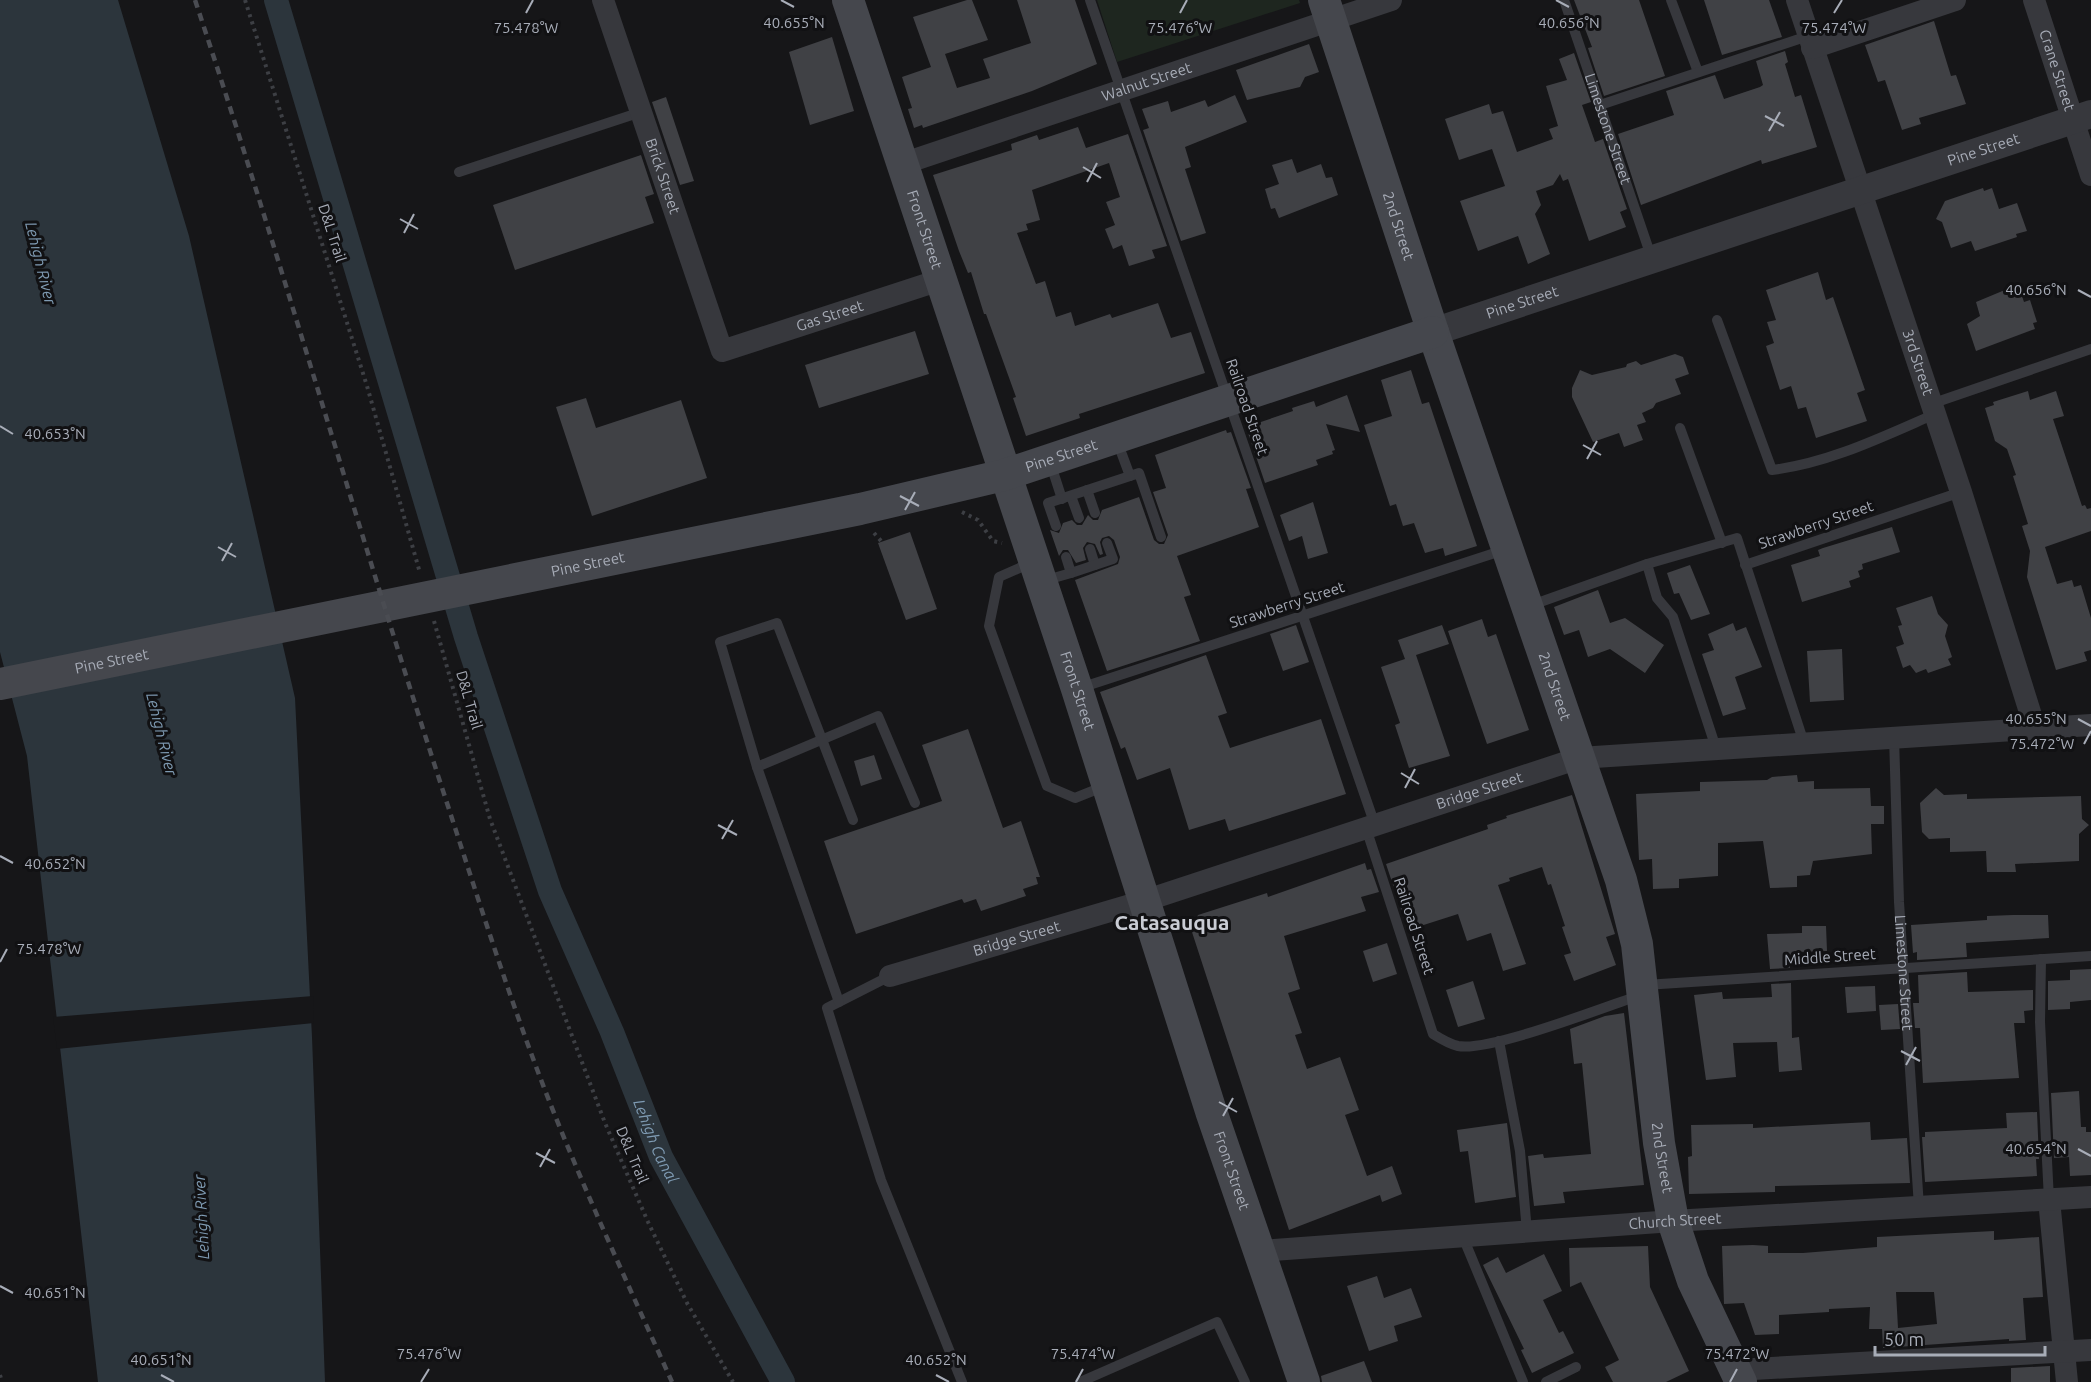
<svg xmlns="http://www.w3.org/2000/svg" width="2091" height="1382" viewBox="0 0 2091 1382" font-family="Ubuntu,sans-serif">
	<rect width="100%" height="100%" fill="#161618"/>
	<path fill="#1e261f" d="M1097,0H1299L1300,3L1117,62Z"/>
	<path fill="#2c353c" d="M0,0H118L189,236L295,698L312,1037L325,1382H98L27,756L0,652Z"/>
	<path fill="#161618" d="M313,996L314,1023L57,1049L53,1017Z"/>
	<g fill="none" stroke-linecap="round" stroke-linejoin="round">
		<path stroke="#2c353c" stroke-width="24" id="s1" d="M276,0L466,637L550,891L612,1032L661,1157L783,1382"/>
	</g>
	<g fill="#404145" fill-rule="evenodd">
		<path d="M967,0H972L988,40L945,54L957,88L990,78L983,59L1031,43L1017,0H1075L1097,64L1032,91L923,128L922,125L914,128L908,109L912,108L902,77L931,67L913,17Z"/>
		<path d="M1574,0H1639L1665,76L1604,96L1588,48L1592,47Z"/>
		<path d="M1704,0H1769L1782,37L1722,55Z"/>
		<path d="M1934,21L1951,76L1956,75L1966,104L1919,118L1921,124L1902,130L1885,80L1878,82L1865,45Z"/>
		<path d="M832,37L854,111L810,125L789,52Z"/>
		<path d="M1309,44L1319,72L1305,77L1300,87L1247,100L1236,70Z"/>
		<path d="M1785,51L1788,62L1785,64L1795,97L1801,95L1817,147L1762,164L1761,160L1641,205L1618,134L1674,115L1666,91L1715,75L1724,99L1760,87L1763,85L1756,61Z"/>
		<path d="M1574,53L1591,102L1582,105L1595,142L1603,139L1627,209L1620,212L1626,227L1589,241L1568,179L1563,181L1560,174L1553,185L1536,191L1541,205L1535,214L1550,254L1528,264L1518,236L1478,251L1460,201L1505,186L1492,149L1459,160L1445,119L1489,104L1492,114L1503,111L1517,152L1553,139L1549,129L1558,126L1546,86L1567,80L1559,59Z"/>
		<path d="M1235,95L1247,122L1185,147L1191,167L1185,169L1206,233L1181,241L1143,130L1149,128L1142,109L1168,101L1171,112L1205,100L1208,107Z"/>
		<path d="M666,97L694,181L680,185L652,102Z"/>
		<path d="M1078,127L1086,148L1128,134L1167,246L1152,250L1155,258L1129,266L1122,245L1113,249L1105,229L1115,225L1106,202L1120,197L1109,163L1032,190L1040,220L1026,224L1028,230L1017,233L1036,284L1045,281L1056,317L1071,312L1075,326L1110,314L1112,318L1158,303L1171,338L1191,332L1205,373L1079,414L1080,418L1026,436L1013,398L1016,397L986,314H984L971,272L968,273L959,251L933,175L1012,150L1011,144L1037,135L1039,140Z"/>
		<path d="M641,155L654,194L645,197L654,223L515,270L493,205Z"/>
		<path d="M1292,159L1297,173L1321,164L1326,178L1332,177L1338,195L1279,218L1275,208L1271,209L1265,189L1279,184L1272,165Z"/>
		<path d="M1983,188L1984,191L1992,188L1999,209L2017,203L2027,231L2016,234L2017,237L1975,251L1971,241L1951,248L1942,222L1936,219L1945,201Z"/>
		<path d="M1818,272L1826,300L1833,297L1865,390L1857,393L1867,421L1816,438L1806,407L1798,409L1791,386L1780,390L1766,346L1774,343L1767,322L1776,320L1766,290Z"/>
		<path d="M2012,287L2015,297L2022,296L2024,302L2030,300L2037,322L2033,323L2035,329L1976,351L1967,324L1980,316L1976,302Z"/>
		<path d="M915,331L929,374L819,408L805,365Z"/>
		<path d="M1675,354L1683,357L1689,374L1675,379L1681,394L1656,403L1653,408L1642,413L1646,422L1637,425L1643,440L1624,447L1619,433L1593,442L1572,397V388L1580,370L1592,375L1626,367L1627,364L1636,361L1641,365Z"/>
		<path d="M1411,370L1422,404L1429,402L1477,546L1445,556L1443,548L1425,553L1414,523L1403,526L1396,504L1390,506L1364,425L1392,416L1381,380Z"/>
		<path d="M2028,391L2030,400L2056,391L2064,416L2053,419L2082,506L2085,505L2087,509L2091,508V531L2045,547L2057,584L2072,580L2074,587L2081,585L2091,618V650L2084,652L2087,661L2056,670L2027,577L2030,551L2022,526L2028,524L2013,476L2016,475L2007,449L1995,441L1985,408L1994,405L1993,402Z"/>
		<path d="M1347,395L1360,432L1326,424L1335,450L1332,451L1333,454L1316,460L1318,465L1265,483L1246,427L1293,411L1292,408L1314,401L1316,407Z"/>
		<path d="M586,398L596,428L681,400L707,478L592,516L556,407Z"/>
		<path d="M1226,430L1227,433L1231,432L1251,488L1246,489L1259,527L1177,556L1191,595L1184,597L1200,641L1107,671L1075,580L1118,564L1120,557L1114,540L1109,536L1102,538L1100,542L1103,554L1100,555L1095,544L1087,542L1083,548L1086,560L1076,563L1068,550H1063L1059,556L1050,530L1059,533L1063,523L1072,520L1077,525H1082L1088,515L1093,520H1098L1102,510L1139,497L1154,540L1159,544H1164L1168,535L1153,492L1166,488L1155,455Z"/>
		<path d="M1313,502L1328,553L1308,559L1302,536L1289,541L1280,515Z"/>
		<path d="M1892,527L1900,552L1862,564L1863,569L1858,571L1860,577L1849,581L1851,587L1802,602L1791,565L1820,556L1818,550L1823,548Z"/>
		<path d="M910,532L937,609L906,620L878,543Z"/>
		<path d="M1690,565L1710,614L1691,620L1679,593L1674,594L1667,573Z"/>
		<path d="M1598,590L1610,623L1625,618L1664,645L1645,673L1610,649L1588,657L1579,630L1564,635L1554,607Z"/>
		<path d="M1932,596L1938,614L1948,625L1945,636L1952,657L1948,659L1951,665L1928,673L1926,669L1916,673L1910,665L1903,668L1896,647L1904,644L1898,626L1902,625L1896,608Z"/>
		<path d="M1482,619L1488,637L1496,634L1529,730L1487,744L1448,631Z"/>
		<path d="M1733,623L1736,631L1746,627L1762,667L1735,677L1746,709L1723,716L1702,654L1714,650L1708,634Z"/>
		<path d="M1296,625L1309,662L1283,671L1270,634Z"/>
		<path d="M1442,625L1449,644L1416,655L1450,756L1409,768L1395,725L1400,723L1381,667L1405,659L1398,640Z"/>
		<path d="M1842,649L1844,700L1810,702L1807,651Z"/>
		<path d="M1206,655L1227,713L1218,716L1230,748L1321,719L1346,794L1229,831L1225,819L1189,830L1170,768L1137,780L1125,747L1121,749L1100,692Z"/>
		<path d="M968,729L1003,828L1021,821L1040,877H1036L1038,884L1023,889L1026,896L981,911L976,899L964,903L962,899L856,934L824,841L942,801L922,745Z"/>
		<path d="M874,755L882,779L861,786L854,761Z"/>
		<path d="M1797,775L1798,782L1814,781V789L1870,788L1871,806H1884V824H1871L1872,854L1813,861L1810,875L1797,876V887L1770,888L1763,841L1718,843V876L1679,879V888L1653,889L1652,859L1639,860L1636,794L1700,791V782L1767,780L1772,777Z"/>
		<path d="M1936,788L1944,795L1967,794V799L2081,796L2082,819L2089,825L2079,834V861L2015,864L2016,872H1987L1986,851L1950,852V838L1929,839L1922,832L1920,803Z"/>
		<path d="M1572,795L1615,934L1606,937L1616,965L1574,981L1564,955L1571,953L1562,927L1565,926L1551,884L1548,885L1542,867L1509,878L1510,881L1498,885L1526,964L1503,971L1491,933L1467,941L1458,914L1408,930L1386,864L1488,829L1487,825L1507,818L1506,816Z"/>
		<path d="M1365,863L1367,870L1371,869L1379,892L1361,897L1366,911L1284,936L1300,989L1288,993L1302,1033L1295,1035L1307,1069L1340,1057L1359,1110L1345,1115L1367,1176L1392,1166L1402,1194L1382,1202L1380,1195L1289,1230L1191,929L1198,915L1267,893L1268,897Z"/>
		<path d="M2013,915H2048L2049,938L1966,943L1967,957L1917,960V952L1913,953L1911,925L1987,920V916Z"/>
		<path d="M1802,926H1826L1827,951L1797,952V957H1790V968L1770,969L1767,934L1802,933Z"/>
		<path d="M1387,943L1397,974L1373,982L1363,951Z"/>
		<path d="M2091,969V1000L2070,1002V1009L2048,1010V981L2070,980V970Z"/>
		<path d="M1967,972L1968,992L2033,990V1010L2024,1011L2025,1023H2014L2019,1078L1923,1083L1920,1028H1915L1913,1003H1919L1918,975Z"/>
		<path d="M1473,981L1485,1019L1458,1027L1446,990Z"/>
		<path d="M1791,983L1792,1038L1799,1037L1802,1070L1779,1072L1777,1042L1733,1043L1736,1077L1706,1080L1694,995L1722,992L1723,999L1772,997L1771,984Z"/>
		<path d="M1875,986L1876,1011L1847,1013L1845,987Z"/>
		<path d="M1898,1004L1900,1029L1881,1030L1879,1005Z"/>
		<path d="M1624,1013L1644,1185L1563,1192L1565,1203L1534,1206L1528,1156L1543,1154L1544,1158L1591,1154L1582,1063L1574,1064L1570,1029L1605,1016Z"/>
		<path d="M2079,1091L2081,1127H2086V1132H2091V1175L2070,1176L2069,1157L2054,1158L2051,1093Z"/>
		<path d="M2037,1112L2039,1159H2036L2037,1176L1925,1182L1922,1137H1925V1132L2007,1128L2006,1113Z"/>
		<path d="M1870,1122L1871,1140L1907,1138L1910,1183L1775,1186V1192L1689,1194L1688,1157L1692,1156L1691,1125L1753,1124V1128Z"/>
		<path d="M1507,1123L1516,1197L1475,1203L1468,1151L1460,1152L1457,1130Z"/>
		<path d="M1994,1231V1240L2039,1237L2043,1297L2023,1298L2026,1340L2009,1341V1339L1883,1348L1882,1329H1885H1869L1870,1307L1829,1309V1312L1779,1315V1334L1755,1335L1744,1303L1724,1304L1722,1246L1753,1245L1768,1246V1253H1803L1877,1247V1237ZM1896,1292H1934L1937,1324L1898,1328Z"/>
		<path d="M1648,1246L1650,1287L1689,1371L1666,1382H1613L1605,1367L1619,1360L1581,1282L1570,1287L1569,1248Z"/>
		<path d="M1544,1254L1562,1291L1543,1300L1559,1333L1563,1331L1574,1353L1532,1373L1521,1350L1524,1349L1483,1265L1498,1257L1506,1273Z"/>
		<path d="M1377,1276L1384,1298L1411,1288L1422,1317L1394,1326L1398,1341L1369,1351L1347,1286Z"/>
		<path d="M1364,1361L1372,1382H1322L1321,1376Z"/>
		<path d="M2050,1366V1382H2011V1368Z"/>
	</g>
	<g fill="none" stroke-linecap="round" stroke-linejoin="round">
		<g stroke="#3d3f44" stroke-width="4" stroke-dasharray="3 4.5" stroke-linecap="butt">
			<path d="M245,0L367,386L420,573"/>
			<path d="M962,512L978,520L993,541L1002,543"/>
			<path d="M874,533L882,542"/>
			<path d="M434,621L490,819L605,1123L648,1222L687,1303L733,1382"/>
			<path d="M0,1375L2,1382"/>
		</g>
		<g stroke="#37383d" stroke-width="10">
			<path d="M1090,0L1375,825"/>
			<path id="s2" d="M1564,0L1652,259"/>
			<path d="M1671,0L1698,72"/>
			<path d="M1600,105L1808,36"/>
			<path d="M459,172L641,112"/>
			<path d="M1717,320L1772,470C1829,463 1882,437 1935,414"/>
			<path d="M1931,404L2091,349"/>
			<path d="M1680,428L1722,543"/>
			<path d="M1050,462L1062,499"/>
			<path d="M1130,476L1139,473L1161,537"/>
			<path d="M1087,490L1095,513"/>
			<path d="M1071,496L1079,518"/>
			<path d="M1056,526L1048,503L1130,476L1117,441"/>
			<path d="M1090,549L1095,565"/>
			<path d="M1066,557L1071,573L1113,559L1107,543"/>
			<path d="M1033,562L999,577L989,626L1047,786L1075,798L1105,786"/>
			<path d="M1647,564L1657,598L1673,617L1716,748"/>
			<path d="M1745,565L1961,492"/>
			<path d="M1043,581L1071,573"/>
			<path d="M1529,606L1647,564L1737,538L1804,743"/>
			<path d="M1080,688L1504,550"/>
			<path id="s3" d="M1894,737L1899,902L1919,1207"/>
			<path d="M757,767L878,716L915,803"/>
			<path d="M1366,828L1433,1034C1441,1039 1449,1044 1458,1046C1490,1052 1604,1007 1641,995"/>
			<path d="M2041,959L2040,1022L2049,1200"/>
			<path d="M890,976L827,1008L881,1180L962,1382"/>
			<path d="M1645,985L2091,956"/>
			<path d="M839,1002L757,767L720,642L777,623L853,820"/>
			<path d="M1499,1041L1520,1151L1527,1232"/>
			<path d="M1463,1237L1523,1382"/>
			<path d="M1080,1382L1217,1322L1245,1382"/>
			<path d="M1546,1382L1576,1367"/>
		</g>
		<g stroke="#37383d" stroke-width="22">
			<path id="s4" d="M603,0L722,351L940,280"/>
			<path id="s5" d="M1797,0L1961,492L2035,728"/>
			<path id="s6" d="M2034,0L2091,175"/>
			<path d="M1812,48L1955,0"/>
			<path id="s7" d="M902,164L1391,0"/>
			<path id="s8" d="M890,976L1144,901L1579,758L2091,725"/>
			<path d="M2049,1200L2067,1382"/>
			<path id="s9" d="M1259,1251L1673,1221L2091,1197"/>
			<path d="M1736,1370L2091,1350"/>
		</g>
		<path stroke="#37383d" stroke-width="28" id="s10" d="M1433,332L2091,114"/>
		<g stroke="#45474d" stroke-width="32">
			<path id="s11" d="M848,0L1077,689L1211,1111L1304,1382"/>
			<path id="s12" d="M1324,0L1433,332L1621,880L1637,944L1659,1143L1673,1221L1693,1281L1741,1382"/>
			<path id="s13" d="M0,684L860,509L1004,475L1433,332"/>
		</g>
		<path stroke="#4a4c52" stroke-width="4.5" stroke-dasharray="8 6" stroke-linecap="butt" d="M195,0C283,265 359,534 446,800C477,895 507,991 543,1085C582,1186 628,1284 672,1382"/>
	</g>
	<path fill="none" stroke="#a8adb8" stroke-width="2" d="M781,0L794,7M1556,0L1569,7M526,13L533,0M1180,13L1187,0M1834,13L1842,0M1765,116L1784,126M1769,131L1780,112M1083,167L1101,178M1087,182L1097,163M400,219L418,229M404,233L414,214M2078,290L2091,297M0,426L13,434M1583,445L1601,455M1587,459L1597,441M900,496L919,506M905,510L915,492M218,547L236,557M222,561L232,543M2078,719L2091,726M2084,744L2091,731M1401,773L1419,784M1405,788L1415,769M718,825L737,835M722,839L733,820M0,856L13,863M0,962L7,949M1901,1051L1920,1061M1906,1065L1916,1047M1219,1102L1237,1112M1223,1116L1233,1098M2078,1149L2091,1156M536,1153L555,1163M540,1167L550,1149M0,1286L13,1293M161,1375L174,1382M936,1375L949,1382M421,1382L429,1369M1076,1382L1083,1369M1730,1382L1737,1369"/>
	<g text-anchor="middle" stroke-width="6" stroke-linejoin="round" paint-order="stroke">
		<g font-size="15" fill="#a8adb8" stroke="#111113">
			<text dy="5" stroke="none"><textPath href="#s6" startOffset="74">Crane Street</textPath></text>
			<text dy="5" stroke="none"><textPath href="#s7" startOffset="258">Walnut Street</textPath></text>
			<text dy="5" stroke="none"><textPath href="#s2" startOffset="136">Limestone Street</textPath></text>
			<text dy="5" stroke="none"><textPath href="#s10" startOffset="580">Pine Street</textPath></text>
			<text dy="5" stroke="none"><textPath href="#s4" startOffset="186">Brick Street</textPath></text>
			<text dy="5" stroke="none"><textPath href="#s12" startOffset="238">2nd Street</textPath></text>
			<text dy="5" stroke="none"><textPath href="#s11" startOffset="242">Front Street</textPath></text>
			<text transform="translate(332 233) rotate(72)" y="5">D&amp;L Trail</text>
			<text dy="5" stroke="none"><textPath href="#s10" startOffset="94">Pine Street</textPath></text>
			<text dy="5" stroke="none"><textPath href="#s4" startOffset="484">Gas Street</textPath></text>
			<text dy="5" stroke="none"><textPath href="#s5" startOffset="382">3rd Street</textPath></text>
			<text transform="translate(1247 407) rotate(71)" y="5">Railroad Street</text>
			<text dy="5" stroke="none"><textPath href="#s13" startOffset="1086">Pine Street</textPath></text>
			<text transform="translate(1816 525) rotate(-19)" y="5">Strawberry Street</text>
			<text dy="5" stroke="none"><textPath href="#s13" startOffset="600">Pine Street</textPath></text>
			<text transform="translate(1287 605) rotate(-18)" y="5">Strawberry Street</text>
			<text dy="5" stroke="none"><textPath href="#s13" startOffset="114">Pine Street</textPath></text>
			<text dy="5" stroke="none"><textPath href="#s12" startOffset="724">2nd Street</textPath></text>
			<text dy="5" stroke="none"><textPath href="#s11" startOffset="728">Front Street</textPath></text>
			<text transform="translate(469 700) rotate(74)" y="5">D&amp;L Trail</text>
			<text dy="5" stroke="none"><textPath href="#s8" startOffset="618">Bridge Street</textPath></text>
			<text transform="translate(1414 926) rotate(72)" y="5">Railroad Street</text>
			<text dy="5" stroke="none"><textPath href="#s8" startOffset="132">Bridge Street</textPath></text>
			<text transform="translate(1830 957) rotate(-4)" y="5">Middle Street</text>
			<text dy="5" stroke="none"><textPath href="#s3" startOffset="236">Limestone Street</textPath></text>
			<text transform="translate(632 1155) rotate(67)" y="5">D&amp;L Trail</text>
			<text dy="5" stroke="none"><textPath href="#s12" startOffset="1210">2nd Street</textPath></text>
			<text dy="5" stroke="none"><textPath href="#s11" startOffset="1232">Front Street</textPath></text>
			<text dy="5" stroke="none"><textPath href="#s9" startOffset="417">Church Street</textPath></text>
		</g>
		<g font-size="16" font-style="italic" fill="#7f9bb3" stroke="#111113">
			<text transform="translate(41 263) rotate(76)" y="6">Lehigh River</text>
			<text transform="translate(162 734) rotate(76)" y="6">Lehigh River</text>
			<text dy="6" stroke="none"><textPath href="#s1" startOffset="1204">Lehigh Canal</textPath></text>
			<text transform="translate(201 1217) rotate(-93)" y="6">Lehigh River</text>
		</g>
		<g font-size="21" font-weight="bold" fill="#c9ccd4" stroke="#111113">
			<text x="1172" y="930">Catasauqua</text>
		</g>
	</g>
	<g font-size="15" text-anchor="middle" fill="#a8adb8" stroke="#111113" stroke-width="6" stroke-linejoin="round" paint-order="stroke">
		<text x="794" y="28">40.655°N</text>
		<text x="1569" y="28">40.656°N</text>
		<text x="526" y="33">75.478°W</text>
		<text x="1180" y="33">75.476°W</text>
		<text x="1834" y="33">75.474°W</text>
		<text x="2036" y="295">40.656°N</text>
		<text x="55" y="439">40.653°N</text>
		<text x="2036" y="724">40.655°N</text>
		<text x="2042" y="749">75.472°W</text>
		<text x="55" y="869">40.652°N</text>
		<text x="49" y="954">75.478°W</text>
		<text x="2036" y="1154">40.654°N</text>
		<text x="55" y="1298">40.651°N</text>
		<text x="429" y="1359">75.476°W</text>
		<text x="1083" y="1359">75.474°W</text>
		<text x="1737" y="1359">75.472°W</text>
		<text x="161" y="1365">40.651°N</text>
		<text x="936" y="1365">40.652°N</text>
	</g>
	<path d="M1875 1346v9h170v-9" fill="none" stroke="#a8adb8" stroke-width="3"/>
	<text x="1884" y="1346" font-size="18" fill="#a8adb8" stroke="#111113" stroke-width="4.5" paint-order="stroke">50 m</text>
</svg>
